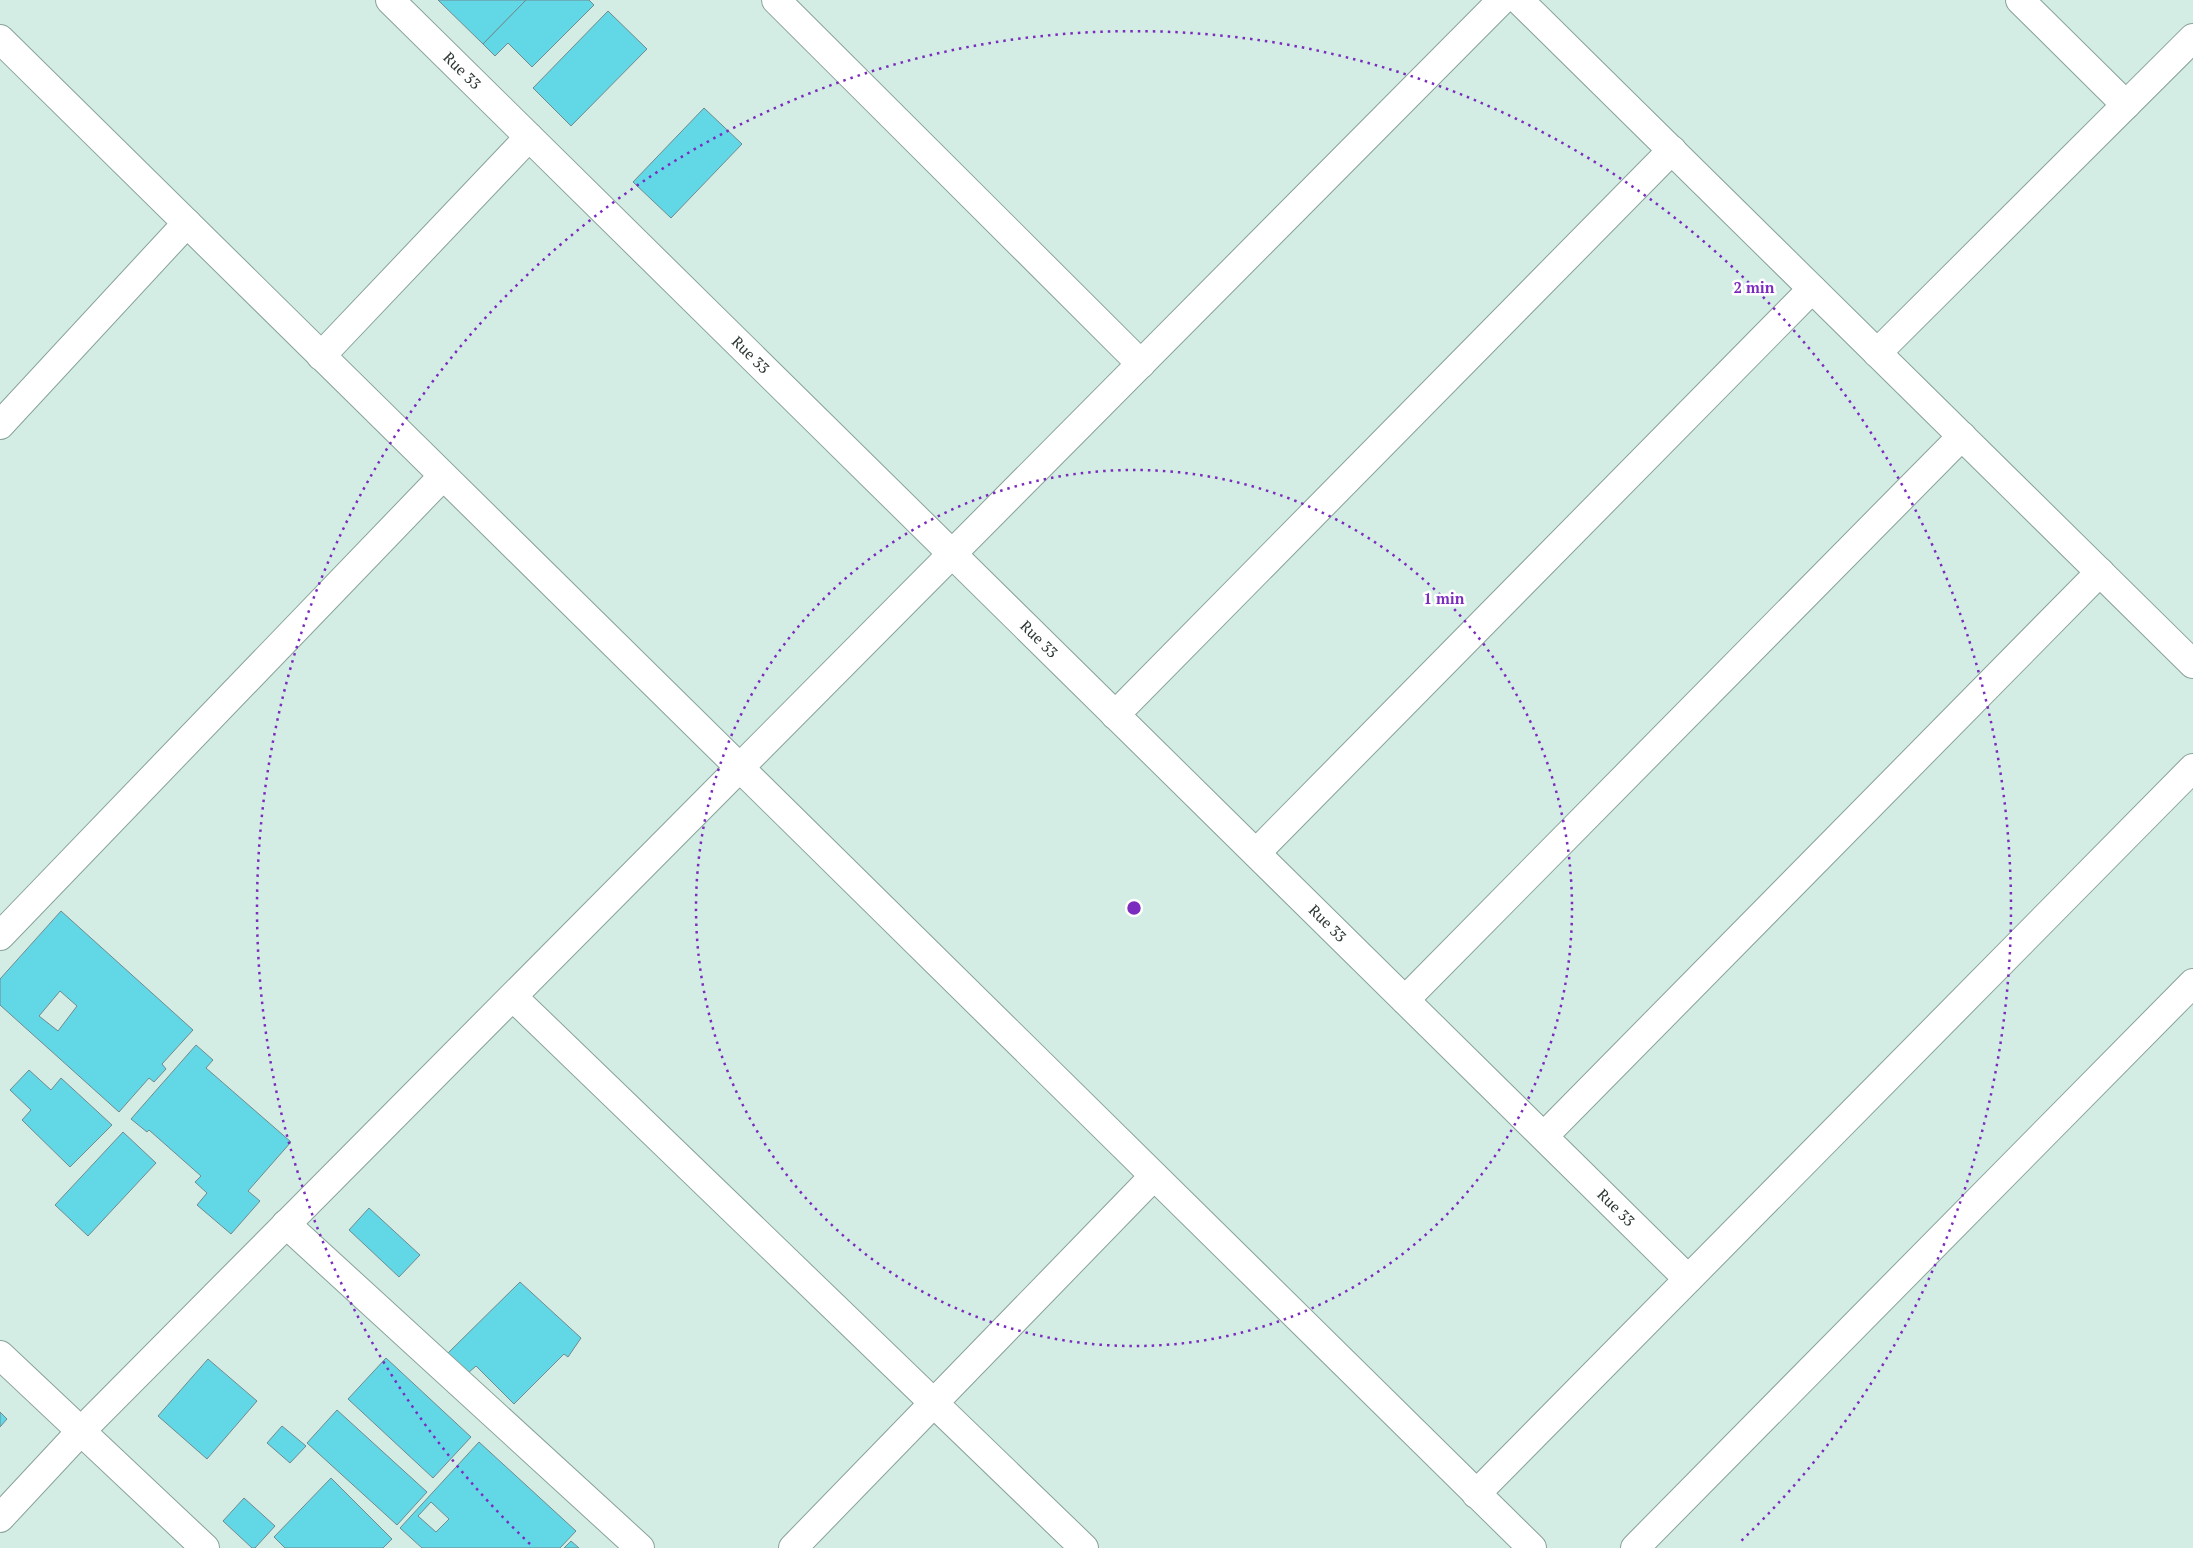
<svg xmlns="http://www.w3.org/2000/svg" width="2193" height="1548" viewBox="0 0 2193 1548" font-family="'PT Serif',serif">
	<rect width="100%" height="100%" fill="#d3ede4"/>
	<g fill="#62d7e6" stroke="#708a8e" fill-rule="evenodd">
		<path d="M438,0H526L483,44Z"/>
		<path d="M526,0H589L594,5L532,67L508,43L495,56L483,44Z"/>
		<path d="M608,11L647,49L571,126L533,88Z"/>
		<path d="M704,108L742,144L671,218L633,182Z"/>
		<path d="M61,911L193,1030L162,1064L166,1069L154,1082L149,1078L119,1112L0,1005V979ZM60,991L77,1006L58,1031L39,1016Z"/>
		<path d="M196,1045L213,1060L206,1068L291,1142L248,1191L260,1201L231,1234L197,1205L207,1193L195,1182L201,1176L149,1130L147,1132L131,1119Z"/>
		<path d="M29,1070L51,1090L61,1078L112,1125L70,1167L22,1120L31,1110L10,1090Z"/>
		<path d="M123,1132L156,1163L88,1236L55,1205Z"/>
		<path d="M369,1208L420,1255L399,1277L349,1230Z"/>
		<path d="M520,1282L581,1338L568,1357L564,1354L514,1404L476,1366L468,1373L448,1353Z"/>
		<path d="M386,1358L471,1437L433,1478L348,1399Z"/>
		<path d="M208,1359L257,1401L207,1459L158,1416Z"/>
		<path d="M337,1410L427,1492L397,1525L307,1443Z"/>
		<path d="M0,1412L7,1419L0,1427Z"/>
		<path d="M282,1426L306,1446L290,1463L267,1443Z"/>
		<path d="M479,1442L576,1531L560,1548H422L400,1528ZM431,1502L449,1519L436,1532L418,1516Z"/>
		<path d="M331,1478L392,1539L383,1548H285L274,1537Z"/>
		<path d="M244,1498L275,1526L255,1548H252L223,1521Z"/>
		<path d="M571,1541L579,1548H564Z"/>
	</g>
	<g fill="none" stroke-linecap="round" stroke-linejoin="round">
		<defs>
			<g id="street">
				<path id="s1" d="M390,0L1688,1279"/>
				<path d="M776,0L1141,364"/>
				<path d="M1519,0L2193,664"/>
				<path d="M2020,0L2126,105"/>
				<path d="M0,39L1532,1548"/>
				<path d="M1877,353L2193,38"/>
				<path d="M321,356L529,137"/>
				<path d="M0,425L187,223"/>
				<path d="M1115,715L1672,150"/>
				<path d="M1256,853L1812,289"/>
				<path d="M0,936L443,476"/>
				<path d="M513,997L1084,1548"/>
				<path d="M1405,1000L1962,436"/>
				<path d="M1544,1136L2100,572"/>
				<path d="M286,1224L640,1548"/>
				<path d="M0,1355L205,1548"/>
				<path d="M1476,1494L2193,768"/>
				<path d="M0,1518L81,1431L1502,0"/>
				<path d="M793,1548L1154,1176"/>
				<path d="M1635,1548L2193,983"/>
			</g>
		</defs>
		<use href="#street" stroke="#89a299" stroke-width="30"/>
		<use href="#street" stroke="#fff" stroke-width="28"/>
	</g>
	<g fill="none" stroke="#7b2cbf" stroke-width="2.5" stroke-dasharray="2.5 5">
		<circle cx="1134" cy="908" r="438"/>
		<path d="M530 1544A877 877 0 1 1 1738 1544"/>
	</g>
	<g text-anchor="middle" stroke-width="5" stroke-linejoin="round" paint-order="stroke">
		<g font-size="15" fill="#2c3632" stroke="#fff">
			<text dy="5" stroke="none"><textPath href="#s1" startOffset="101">Rue 33</textPath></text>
			<text dy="5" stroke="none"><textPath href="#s1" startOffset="506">Rue 33</textPath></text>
			<text dy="5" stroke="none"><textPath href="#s1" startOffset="911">Rue 33</textPath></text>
			<text dy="5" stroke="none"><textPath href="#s1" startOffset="1316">Rue 33</textPath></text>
			<text dy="5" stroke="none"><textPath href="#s1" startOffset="1721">Rue 33</textPath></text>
		</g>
	</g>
	<circle cx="1134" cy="908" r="8" fill="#7b2cbf" stroke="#fff" stroke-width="2.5"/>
	<g font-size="15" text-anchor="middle" font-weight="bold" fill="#7b2cbf" stroke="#fff" stroke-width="5" stroke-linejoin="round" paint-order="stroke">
		<text x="1754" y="293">2 min</text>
		<text x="1444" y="604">1 min</text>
	</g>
</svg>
